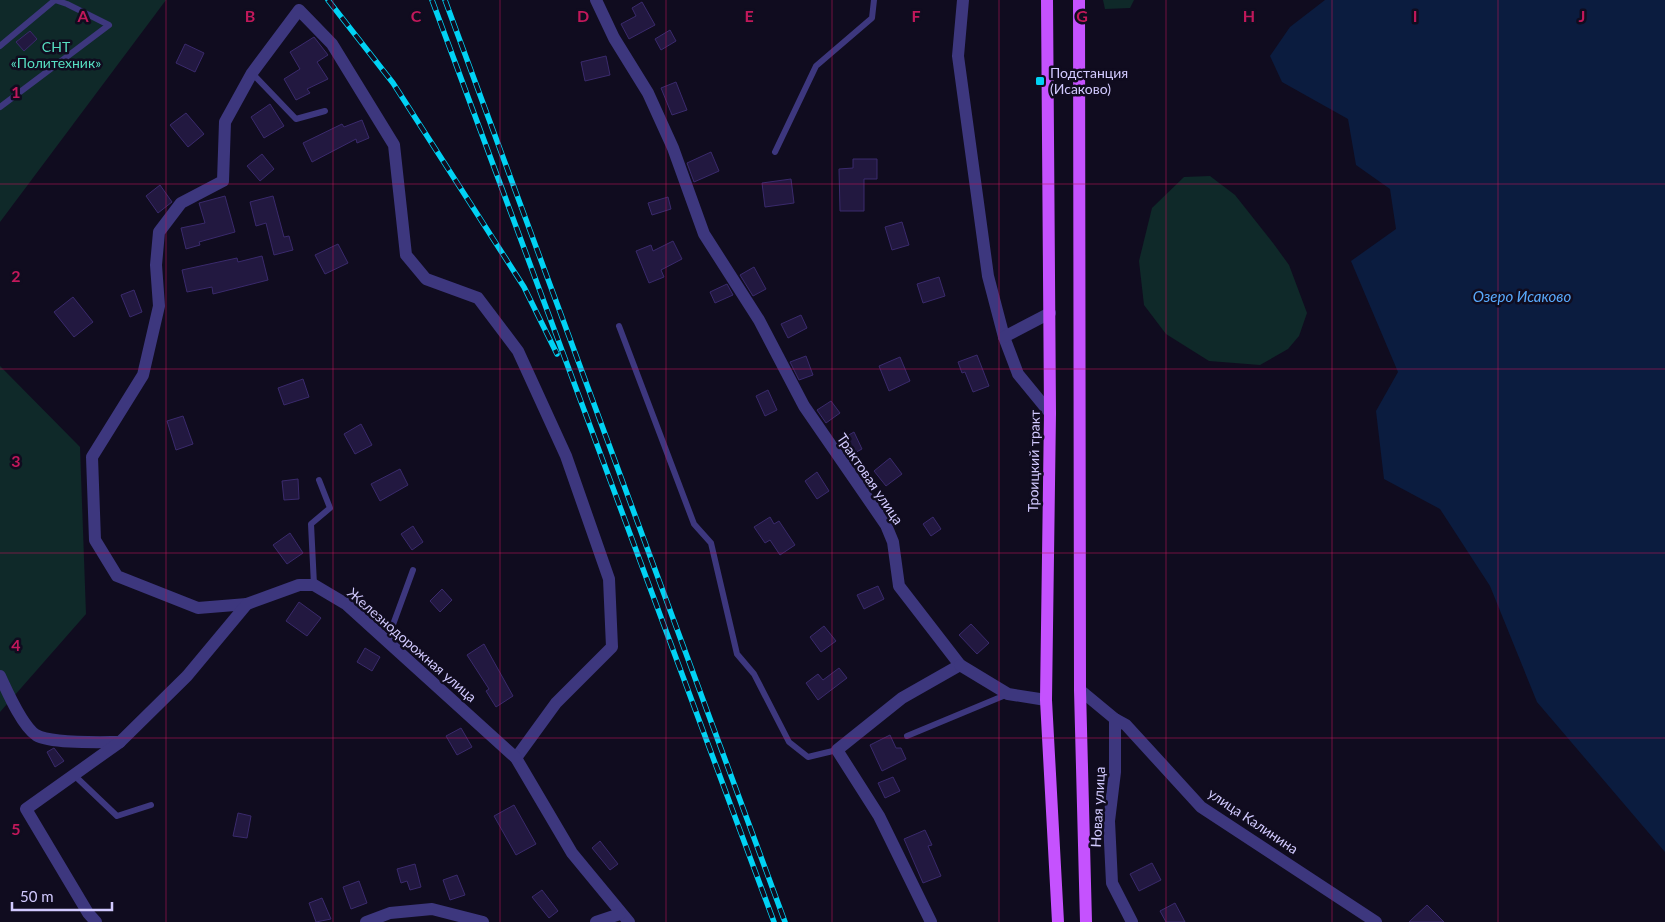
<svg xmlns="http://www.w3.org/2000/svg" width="1665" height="922" viewBox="0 0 1665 922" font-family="Lato,sans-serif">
	<rect width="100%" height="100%" fill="#100c1f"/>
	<g fill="#0f2929">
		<path d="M0,0H166L0,222Z"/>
		<path d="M1103,0H1134L1130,8L1105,9Z"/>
		<path d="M1210,176L1235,195L1273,243L1289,265L1307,313L1299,336L1288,349L1260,365L1209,361L1166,334L1144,305L1139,261L1152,208L1184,177Z"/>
		<path d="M0,366L80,447L86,614L0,712Z"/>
	</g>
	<path fill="#0b1c3f" d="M1325,0H1665V852L1537,702L1490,586L1440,509L1384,479L1376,411L1398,372L1351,261L1396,229L1390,189L1356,165L1348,119L1282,82L1270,56L1290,27Z"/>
	<g fill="#221840" stroke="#3a2a6c">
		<path d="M642,2L655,25L629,39L621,24L636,16L632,8Z"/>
		<path d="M670,30L676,41L661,50L655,39Z"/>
		<path d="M30,31L37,39L24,51L16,42Z"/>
		<path d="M314,37L328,55L317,62L328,79L307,89L310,93L296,100L284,79L300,69L290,52Z"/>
		<path d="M185,44L204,53L195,72L176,63Z"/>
		<path d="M606,56L610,75L585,81L581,62Z"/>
		<path d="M676,82L687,110L672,115L661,88Z"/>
		<path d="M270,104L284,126L264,138L251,117Z"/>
		<path d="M186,113L204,134L188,147L170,125Z"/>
		<path d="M362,120L369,138L357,143L356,139L312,162L303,143L342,124L344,127Z"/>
		<path d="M711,152L719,171L694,182L687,163Z"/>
		<path d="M262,154L274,169L260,181L247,166Z"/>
		<path d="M853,159H877V179H864V211H840L839,169L853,168Z"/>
		<path d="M791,179L794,203L765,207L762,183Z"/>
		<path d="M160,185L172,202L158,213L146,196Z"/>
		<path d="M225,196L235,232L199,242L200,245L186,249L181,228L205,223L199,203Z"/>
		<path d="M273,196L284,237L289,236L293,250L274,255L266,223L256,226L250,202Z"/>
		<path d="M668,197L671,209L652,215L648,203Z"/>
		<path d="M902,222L909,245L892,250L885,227Z"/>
		<path d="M673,241L682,259L661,270L664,277L649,283L636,251L651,245L653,251Z"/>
		<path d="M338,244L348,263L325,274L315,255Z"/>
		<path d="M262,256L268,280L213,294L212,287L187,292L182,270L237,258L238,262Z"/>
		<path d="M754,267L766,289L753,296L740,275Z"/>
		<path d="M939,277L945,296L923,303L917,284Z"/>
		<path d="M727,284L733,295L715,303L710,292Z"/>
		<path d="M134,290L142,312L130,317L121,295Z"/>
		<path d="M73,297L93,322L74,337L54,312Z"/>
		<path d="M801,315L807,328L788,338L781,324Z"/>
		<path d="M977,355L989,386L973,392L965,372L962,373L958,362Z"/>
		<path d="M806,356L813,375L799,380L790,362Z"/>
		<path d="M900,357L910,381L889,391L879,366Z"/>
		<path d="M303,379L309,397L284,405L278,388Z"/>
		<path d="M768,390L777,410L765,416L756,396Z"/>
		<path d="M831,401L840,413L826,423L817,410Z"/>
		<path d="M183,416L193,444L176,450L167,421Z"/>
		<path d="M361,424L372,445L355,454L344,434Z"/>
		<path d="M854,432L862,449L849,456L838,441Z"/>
		<path d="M890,458L902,474L886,486L874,471Z"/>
		<path d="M400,469L408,485L380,501L371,484Z"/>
		<path d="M817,472L829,491L817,499L805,481Z"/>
		<path d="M298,479L299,499L284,500L282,481Z"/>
		<path d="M770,517L774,524L779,521L795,545L780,555L770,540L765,543L754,527Z"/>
		<path d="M933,517L941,529L931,536L923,524Z"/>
		<path d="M413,526L423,542L412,550L401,534Z"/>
		<path d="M290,533L303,553L287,564L273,545Z"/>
		<path d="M878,586L884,599L864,609L857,595Z"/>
		<path d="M442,589L452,600L440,612L430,601Z"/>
		<path d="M299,602L321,618L307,636L286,621Z"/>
		<path d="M971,624L989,643L977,654L959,635Z"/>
		<path d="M824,626L836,641L821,652L810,637Z"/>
		<path d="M484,644L513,696L496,707L486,691L489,689L467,655Z"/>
		<path d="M365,648L380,657L372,671L357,662Z"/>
		<path d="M839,668L847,678L818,700L806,683L818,674L823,680Z"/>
		<path d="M461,728L472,747L457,755L446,736Z"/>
		<path d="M890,735L896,748H901L906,759L882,771L870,745Z"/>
		<path d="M54,748L64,761L55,767L47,752Z"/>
		<path d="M893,777L900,791L885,798L878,783Z"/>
		<path d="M514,805L536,844L516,855L494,816Z"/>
		<path d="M238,813L251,816L247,838L233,836Z"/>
		<path d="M925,830L932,845L928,846L941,876L923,883L904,839Z"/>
		<path d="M600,841L618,864L610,870L592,848Z"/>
		<path d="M1152,863L1161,880L1139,891L1130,874Z"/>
		<path d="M415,864L421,887L410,890L407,881L401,883L397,869Z"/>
		<path d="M457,875L465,895L450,900L443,880Z"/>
		<path d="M359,881L367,903L351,909L343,887Z"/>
		<path d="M542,890L558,911L549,918L532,897Z"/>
		<path d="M322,898L331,919L316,922L309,903Z"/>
		<path d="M1175,903L1185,922H1166L1160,911Z"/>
		<path d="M1427,905L1444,922H1409Z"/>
	</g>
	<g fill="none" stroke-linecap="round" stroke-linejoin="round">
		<g stroke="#3d377e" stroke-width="6">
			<path d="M0,46L55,0"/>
			<path d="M252,73L296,119L325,111"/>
			<path d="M0,107L109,25L67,4L55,0"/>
			<path d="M775,152L816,66L872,18L874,0"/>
			<path d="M619,326L694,524L711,543L737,654L754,674L789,742L808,757L837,750"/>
			<path d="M314,585L311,524L330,508L319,480"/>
			<path d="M387,641L413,570"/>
			<path d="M907,736L1008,694"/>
			<path d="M74,775L117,816L151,805"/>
		</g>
		<g stroke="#3d377e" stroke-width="12">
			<path d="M596,0L614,38L648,93L673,148L704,234L759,320L804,406L886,525L893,542L899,586L960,665L902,698L837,750L879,816L931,922"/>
			<path d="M963,0L958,56L988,276L1004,337L1018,374L1050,413"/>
			<path d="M1004,337L1050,313"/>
			<path d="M247,604L198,608L117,576L95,540L92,457L143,375L159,306L156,265L159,232L181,203L223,181L225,122L252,73L299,10L332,44L394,145L406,255L426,279L478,298L518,351L566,456L609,579L612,647L556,703L516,758"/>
			<path d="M960,665L1008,694L1046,700"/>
			<path d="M0,676C7,691 22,726 36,735C51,744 101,742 120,742"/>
			<path d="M1080,690L1115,719L1126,725L1201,807L1376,922"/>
			<path d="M1115,719V772L1109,821L1112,883L1132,922"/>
			<path d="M96,922L88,913L26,809L120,742L187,676L247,604L299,585H314L346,604L516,758L572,853L629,922"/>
			<path d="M366,922L390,913L432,909L483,922"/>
			<path d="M596,922L620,914"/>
		</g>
		<g stroke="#c552fe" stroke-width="12">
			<path d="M1047,0L1050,413L1046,700L1058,922"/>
			<path d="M1079,0L1080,690L1086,922"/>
		</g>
		<defs>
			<g id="rail">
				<path d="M328,0L393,83L524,287L557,354"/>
				<path d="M432,0L774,922"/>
				<path d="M445,0L785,922"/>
			</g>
		</defs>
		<use href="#rail" stroke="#01d2f4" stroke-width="5.5"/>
		<use href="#rail" stroke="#100c1f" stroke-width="4" stroke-dasharray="11" stroke-linecap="butt"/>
	</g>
	<path fill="none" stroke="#c2185b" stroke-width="1" stroke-opacity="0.55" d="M166,0V922M333,0V922M500,0V922M666,0V922M832,0V922M999,0V922M1166,0V922M1332,0V922M1498,0V922M0,184H1665M0,369H1665M0,553H1665M0,738H1665"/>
	<rect fill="#01d2f4" stroke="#100c1f" stroke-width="2" x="1035" y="76" width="10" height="10" rx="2.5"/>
	<g text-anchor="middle" stroke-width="5" stroke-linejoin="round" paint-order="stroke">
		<g font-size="14" fill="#57dec2" stroke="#100c1f">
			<text x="56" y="52">СНТ<tspan x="56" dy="16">«Политехник»</tspan></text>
		</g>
		<g font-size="14" fill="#d2caff" stroke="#100c1f" text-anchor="start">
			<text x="1050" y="78">Подстанция<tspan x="1050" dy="16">(Исаково)</tspan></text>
		</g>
		<g font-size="14" fill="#d2caff" stroke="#100c1f">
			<text transform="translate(1034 461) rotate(-89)" y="5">Троицкий тракт</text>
			<text transform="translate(870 479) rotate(56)" y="5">Трактовая улица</text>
			<text transform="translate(412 645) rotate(41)" y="5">Железнодорожная улица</text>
			<text transform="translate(1098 807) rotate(-87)" y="5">Новая улица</text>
			<text transform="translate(1253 821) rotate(34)" y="5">улица Калинина</text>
		</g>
		<g font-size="15" font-style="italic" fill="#59abfe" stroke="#100c1f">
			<text x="1522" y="302">Озеро Исаково</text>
		</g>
	</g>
	<g font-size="16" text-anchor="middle" font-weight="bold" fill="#c2185b" stroke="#100c1f" stroke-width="5" stroke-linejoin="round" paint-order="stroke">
		<text x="83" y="22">A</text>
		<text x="250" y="22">B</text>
		<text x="416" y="22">C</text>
		<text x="583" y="22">D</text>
		<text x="749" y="22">E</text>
		<text x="916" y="22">F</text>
		<text x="1082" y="22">G</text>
		<text x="1249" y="22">H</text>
		<text x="1415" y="22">I</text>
		<text x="1582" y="22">J</text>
		<text x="16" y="98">1</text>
		<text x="16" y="282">2</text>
		<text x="16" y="467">3</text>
		<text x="16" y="651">4</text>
		<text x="16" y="835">5</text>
	</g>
	<path d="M12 902v8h100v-8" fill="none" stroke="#d2caff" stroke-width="2.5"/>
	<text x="20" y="902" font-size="15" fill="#d2caff" stroke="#100c1f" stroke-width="4" paint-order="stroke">50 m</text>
</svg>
